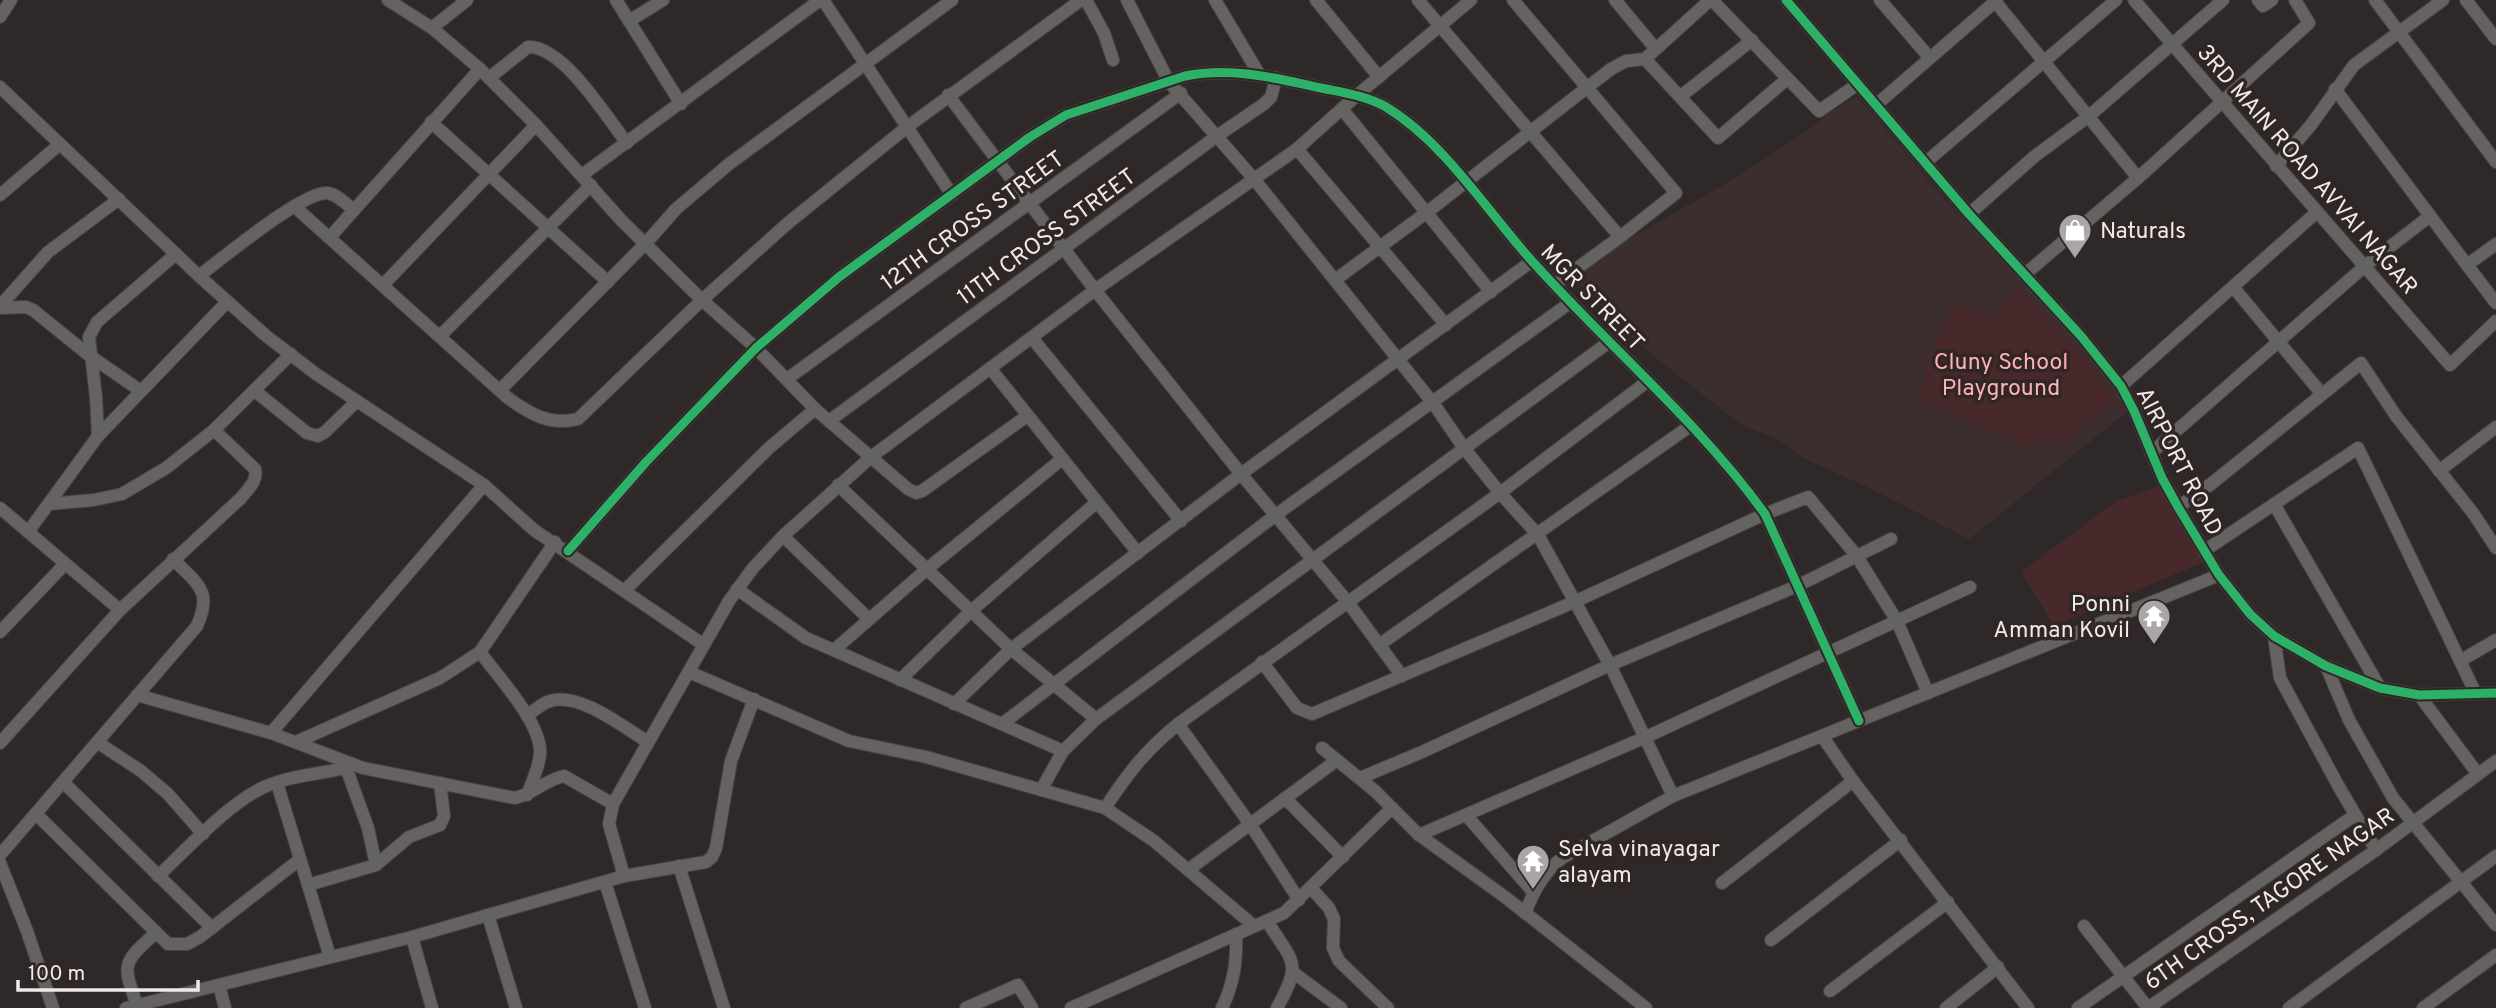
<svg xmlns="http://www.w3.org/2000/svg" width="2496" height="1008" viewBox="0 0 2496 1008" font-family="Overpass,sans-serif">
	<rect width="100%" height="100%" fill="#2e2828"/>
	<path fill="#3c2e2e" d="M1857,96L1948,203L2079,342L2132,408L1969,539L1871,489L1801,457L1781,441L1740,424L1640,345L1571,277L1624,242L1727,183L1811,128L1830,112Z"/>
	<g fill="#47292b">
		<path d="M2017,288L2025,293L2084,358L2117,401L2093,421L2090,419L2062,442L2048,444L2045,441L2030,448L1920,401L1926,368L1948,314L1960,305L1996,318L2005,299Z"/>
		<path d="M2159,486L2206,561L2054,626L2021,572L2116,501Z"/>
	</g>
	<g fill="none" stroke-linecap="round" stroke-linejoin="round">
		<defs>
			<g id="minor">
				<path d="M388,0L432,28L480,69L536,125L621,220L702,300L756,348L815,409L908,489L916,493L922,491L1027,416"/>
				<path d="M616,0L681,104"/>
				<path d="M823,0L952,195"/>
				<path d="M1086,0L1104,33L1113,60"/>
				<path d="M1127,0L1169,82L1254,179L1433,403L1464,448L1500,493L1538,535L1610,665L1673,796L2219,575"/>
				<path d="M1215,0L1259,74"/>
				<path d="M1316,0L1379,77"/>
				<path d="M1418,0L1620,237"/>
				<path d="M1513,0L1676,193L1620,237L1554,285"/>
				<path d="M1615,0L1655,48"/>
				<path d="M1710,0L1645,59L1718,138L1787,79"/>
				<path d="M1712,0L1819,111L1858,84"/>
				<path d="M1786,0L1969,214L2081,336L2121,386L2134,411L2162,478L2178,507L2219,575L2250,614L2274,636L2326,666L2380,688L2419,695L2496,693"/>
				<path d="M1880,0L1929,57"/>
				<path d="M1994,0L2138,178"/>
				<path d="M2134,0L2450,365L2496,321"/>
				<path d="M2258,0L2263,6L2272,0"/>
				<path d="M2375,0L2496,162"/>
				<path d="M2466,0L2496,39"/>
				<path d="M0,17L11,0"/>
				<path d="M629,21L663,0"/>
				<path d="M432,28L467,0"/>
				<path d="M489,78L528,47C563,45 607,118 627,143"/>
				<path d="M0,87L199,276L265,335L316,374L484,485L534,530L704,645"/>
				<path d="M2335,89L2467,265L2496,244"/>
				<path d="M948,95L1095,290L1241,474L1347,601L1402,676"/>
				<path d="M1681,96L1752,40"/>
				<path d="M1876,105L1997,0"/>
				<path d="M1342,109L1491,292"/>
				<path d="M431,122L608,282"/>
				<path d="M1297,149L1446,325"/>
				<path d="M1926,162L2116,0"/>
				<path d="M2276,166L2311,125L2354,65L2443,0"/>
				<path d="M582,175L820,0"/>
				<path d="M0,195L60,144"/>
				<path d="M295,207L508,398C530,414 550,426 578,419L702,300L788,223L907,127L1081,0"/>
				<path d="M1969,214L2035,156L2089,116L2223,0"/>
				<path d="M330,237L480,69"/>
				<path d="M2467,265L2496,303"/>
				<path d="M2024,275L2138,178L2309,23L2295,0"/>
				<path d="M199,276C221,259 301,193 326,193C336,193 346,204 354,210"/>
				<path d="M1335,280L1426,213L1611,69L1626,61L1645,59"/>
				<path d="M383,285L536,125"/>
				<path d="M2234,288L2321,393"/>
				<path d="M0,306L48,252L119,199"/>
				<path d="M0,308L26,307L33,310L90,356L141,391"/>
				<path d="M440,336L591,185"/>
				<path d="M1032,338L1181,521"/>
				<path d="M990,368L1138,553"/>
				<path d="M787,379L1181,93"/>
				<path d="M2121,386L2317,212"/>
				<path d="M500,390L646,243L676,209L729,164L952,0"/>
				<path d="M255,391L307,433L318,436L325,432L357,401"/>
				<path d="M829,421L1217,136L1264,104L1271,97L1276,78"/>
				<path d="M98,436L96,397L89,337L97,322L176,254"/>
				<path d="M2151,453L2365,266L2430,216"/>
				<path d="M2439,471L2496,427"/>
				<path d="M838,485L1011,649L1096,719"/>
				<path d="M49,504L94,500L122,494L166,468L214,430L291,354"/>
				<path d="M2274,504L2380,688"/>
				<path d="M2178,507L2211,484L2361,363L2396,416L2473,513L2496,548"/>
				<path d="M0,508L120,610"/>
				<path d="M28,532L98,436L227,302"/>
				<path d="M783,536L869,619"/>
				<path d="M568,551L646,462L756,348L839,277L1030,137L1066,115L1185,76C1233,66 1279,79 1326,89C1346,93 1369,97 1386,107C1444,142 1487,211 1532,261C1608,346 1698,421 1765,514L1859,721"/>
				<path d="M2204,551L2358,448L2475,692"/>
				<path d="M737,589L806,638L1063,751"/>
				<path d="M625,590L769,448L815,409"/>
				<path d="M0,632L65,564"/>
				<path d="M2274,636L2280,678L2339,787L2376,850"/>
				<path d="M1379,645L1690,426"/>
				<path d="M834,650L927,569L1062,459"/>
				<path d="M480,652C498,677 542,723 540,754C539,768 532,782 527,795"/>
				<path d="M2460,661L2496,640"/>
				<path d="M1262,662L1297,708L1312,714L1574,602L1765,514L1808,497L1856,555L1897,621L1928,693"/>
				<path d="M2326,666L2349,720L2393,798L2496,925"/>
				<path d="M689,672L849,741L926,757L1105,808L1154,841L1254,926"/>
				<path d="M900,680L971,611L1097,502"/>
				<path d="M137,695L271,733L363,768L515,798C533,794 545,780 564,776L613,804"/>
				<path d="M2419,695L2478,774"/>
				<path d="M954,704L1011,649L1241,474L1532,261"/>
				<path d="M527,716C534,710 541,704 550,701C580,692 623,727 648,742"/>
				<path d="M1002,724L1277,514L1571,302"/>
				<path d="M1178,724L1250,824L1299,900"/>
				<path d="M271,733L484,485"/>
				<path d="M1822,736L1853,781L2028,1008"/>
				<path d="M97,742L141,771L168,794L203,834"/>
				<path d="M296,742L440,678L480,652L555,542"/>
				<path d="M0,743L120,610L241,498C248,489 258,481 255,469L214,430"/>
				<path d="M1322,748L1375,791L1419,835L1505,897L1646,1008"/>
				<path d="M344,762L368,828L376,865"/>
				<path d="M1360,778L1422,752L1610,665L1797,586L1891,539"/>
				<path d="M63,782L212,928"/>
				<path d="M277,783L330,957"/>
				<path d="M1041,790L1063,751L1096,719L1609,342"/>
				<path d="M1285,798L1343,857"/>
				<path d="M1105,808C1128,773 1145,751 1178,724L1500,493L1648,381"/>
				<path d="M36,814L168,944H187L200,937L299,860"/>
				<path d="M1466,815L1533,892"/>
				<path d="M1419,835L1646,737L1970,587"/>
				<path d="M0,855L197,626C213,590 197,584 173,559"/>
				<path d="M0,863L27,931L53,1008"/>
				<path d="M679,866L724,1008"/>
				<path d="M1188,870L1337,760"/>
				<path d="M158,876C187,849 227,805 262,788C287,776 319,774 346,768"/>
				<path d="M624,876L609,824L613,804L729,601L753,568L783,536L871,457L1095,290L1297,149L1356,96L1471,0"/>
				<path d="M605,882L645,1008"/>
				<path d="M1722,883L1853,781"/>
				<path d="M308,885L376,865L409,837L440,825L444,816L440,783"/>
				<path d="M1311,888L1329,908L1334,919L1333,948L1339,961L1388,1008"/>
				<path d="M1525,913C1534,891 1543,873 1562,858L1673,796"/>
				<path d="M488,915L516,1008"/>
				<path d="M1267,921C1293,963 1303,961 1277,1008"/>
				<path d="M2084,926L2148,1008L2376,850L2496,761"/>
				<path d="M412,937L432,1008"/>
				<path d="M1771,940L1901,840"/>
				<path d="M1294,973L1341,1008"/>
				<path d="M219,985L225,1008"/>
				<path d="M1830,991L1948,902"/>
				<path d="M126,1008L412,937L624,876L706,862L712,857L716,848L731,761L754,699"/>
				<path d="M138,1008C123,965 120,964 156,933"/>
				<path d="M966,1008L1018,985L1032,1008"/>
				<path d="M1071,1008L1284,913L1392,808"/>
				<path d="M1222,1008C1234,983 1237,961 1236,934"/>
				<path d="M1946,1008L1998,967"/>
				<path d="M2078,1008L2355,815"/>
				<path d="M2289,1008L2496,856"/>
				<path d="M2423,1008L2496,955"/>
			</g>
		</defs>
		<use href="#minor" stroke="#4a4545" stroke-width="14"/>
		<use href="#minor" stroke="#656262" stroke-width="12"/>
		<defs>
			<g id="cycleway">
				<path d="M1786,0L1969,214L2081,336L2121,386L2134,411L2162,478L2178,507L2219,575L2250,614L2274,636L2326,666L2380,688L2419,695L2496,693"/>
				<path d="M568,551L646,462L756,348L839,277L1030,137L1066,115L1185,76C1233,66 1279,79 1326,89C1346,93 1369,97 1386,107C1444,142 1487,211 1532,261C1608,346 1698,421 1765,514L1859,721"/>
			</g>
		</defs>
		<use href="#cycleway" stroke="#302626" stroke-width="13"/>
		<use href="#cycleway" stroke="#2db169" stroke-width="9"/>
	</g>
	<defs>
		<symbol id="shop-pin" viewBox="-11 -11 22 30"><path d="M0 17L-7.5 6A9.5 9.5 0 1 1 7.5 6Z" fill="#aca5a5" stroke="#302626"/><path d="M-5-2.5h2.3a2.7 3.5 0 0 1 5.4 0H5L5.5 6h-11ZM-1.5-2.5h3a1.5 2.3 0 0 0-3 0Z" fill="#fff"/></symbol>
		<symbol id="temple-pin" viewBox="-11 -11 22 30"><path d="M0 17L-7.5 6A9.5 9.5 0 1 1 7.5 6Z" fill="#aca5a5" stroke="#302626"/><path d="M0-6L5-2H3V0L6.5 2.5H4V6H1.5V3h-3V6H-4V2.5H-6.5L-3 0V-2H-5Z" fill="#fff"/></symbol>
	</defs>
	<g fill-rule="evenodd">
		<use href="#shop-pin" x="2056" y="211" width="38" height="52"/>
		<use href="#temple-pin" x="2135" y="597" width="38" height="52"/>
		<use href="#temple-pin" x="1514" y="842" width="38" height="52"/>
	</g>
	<g text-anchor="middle" stroke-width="7" stroke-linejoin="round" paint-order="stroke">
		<g font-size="23" fill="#f0e9e9" stroke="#302626">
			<text transform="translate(2308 169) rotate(49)" y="8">3RD MAIN ROAD AVVAI NAGAR</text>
			<text transform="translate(972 220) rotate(-36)" y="8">12TH CROSS STREET</text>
			<text transform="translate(1046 236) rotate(-36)" y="8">11TH CROSS STREET</text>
			<text transform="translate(1593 297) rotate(46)" y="8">MGR STREET</text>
			<text transform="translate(2180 461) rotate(63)" y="8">AIRPORT ROAD</text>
			<text transform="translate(2269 898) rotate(-35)" y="8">6TH CROSS, TAGORE NAGAR</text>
		</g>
		<g font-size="23" fill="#f0e9e9" stroke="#302626" text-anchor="start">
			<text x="2100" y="238">Naturals</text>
			<text x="2130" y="611" text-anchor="end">Ponni<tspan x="2130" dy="26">Amman Kovil</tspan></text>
			<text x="1558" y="856">Selva vinayagar<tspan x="1558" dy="26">alayam</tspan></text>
		</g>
		<g font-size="23" fill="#feb2b7" stroke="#302626">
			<text x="2001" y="369">Cluny School<tspan x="2001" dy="26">Playground</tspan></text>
		</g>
	</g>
	<path d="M18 980v10h180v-10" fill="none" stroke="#f0e9e9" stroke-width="3.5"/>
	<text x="28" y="980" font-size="21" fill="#f0e9e9" stroke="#302626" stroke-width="5" paint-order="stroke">100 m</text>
</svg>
